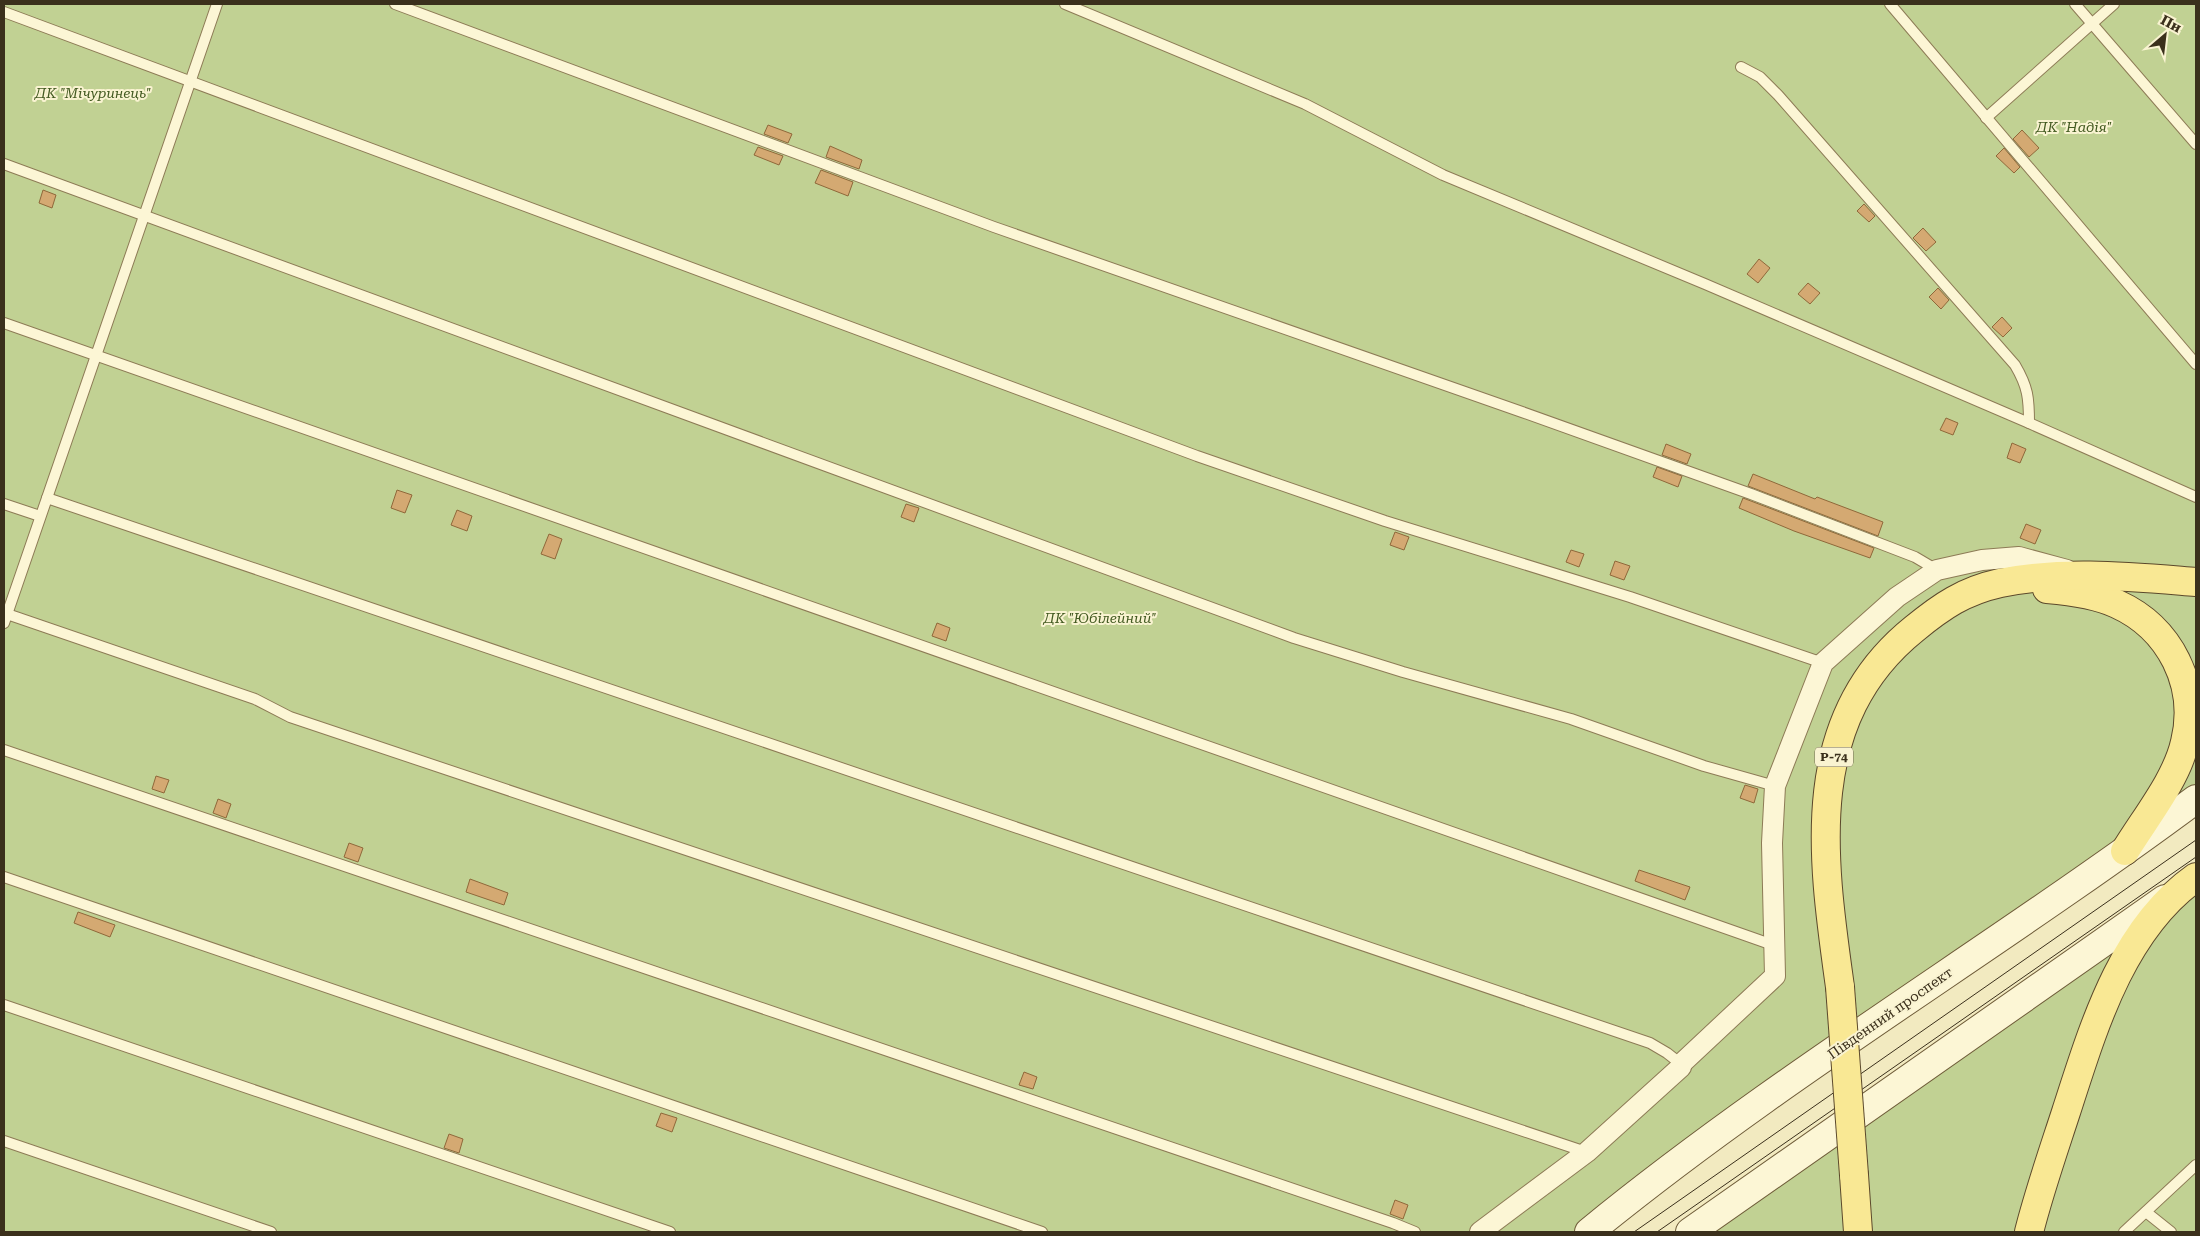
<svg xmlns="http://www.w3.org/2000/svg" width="2200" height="1236" viewBox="0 0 2200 1236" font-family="'Roboto Serif',serif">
	<rect width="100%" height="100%" fill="#f2eac0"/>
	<g fill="#c1d193">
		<path d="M4,4H2196V799L1589,1232H4Z"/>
		<path d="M2196,877V1232H1690Z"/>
	</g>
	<g fill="#d4a972" stroke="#8f683a">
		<path d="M768,125L792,134L788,143L764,134Z"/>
		<path d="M2022,130L2039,148L2029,157L2013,139Z"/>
		<path d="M830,146L862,160L859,169L826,157Z"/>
		<path d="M758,147L783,156L779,165L754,155Z"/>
		<path d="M2004,148L2020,167L2014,173L1996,156Z"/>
		<path d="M821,170L853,182L848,196L815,183Z"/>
		<path d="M43,190L56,195L52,208L39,203Z"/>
		<path d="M1864,204L1875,216L1869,222L1857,211Z"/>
		<path d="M1923,228L1936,242L1926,251L1913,238Z"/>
		<path d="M1759,259L1770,268L1758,283L1747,274Z"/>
		<path d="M1808,283L1820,293L1810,304L1798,294Z"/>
		<path d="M1938,288L1949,300L1941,309L1929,297Z"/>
		<path d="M2002,317L2012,328L2003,337L1992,327Z"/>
		<path d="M1946,418L1958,423L1953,435L1940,430Z"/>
		<path d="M2012,443L2026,449L2020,463L2007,458Z"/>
		<path d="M1666,444L1691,454L1687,464L1662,455Z"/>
		<path d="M1657,467L1682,476L1678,487L1653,477Z"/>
		<path d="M1753,474L1815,499L1817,497L1883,522L1878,536L1748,486Z"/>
		<path d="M397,490L412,495L405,513L391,508Z"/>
		<path d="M1743,498L1874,548L1870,558L1794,531L1739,508Z"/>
		<path d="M906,504L919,508L914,522L901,517Z"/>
		<path d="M457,510L472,516L467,531L451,525Z"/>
		<path d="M2026,524L2041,530L2035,544L2020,538Z"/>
		<path d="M1395,532L1409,537L1404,550L1390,545Z"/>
		<path d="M549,534L562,539L555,559L541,554Z"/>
		<path d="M1571,550L1584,554L1579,567L1566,562Z"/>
		<path d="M1615,561L1630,566L1624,580L1610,575Z"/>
		<path d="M937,623L950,628L946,641L932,636Z"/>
		<path d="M156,776L169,780L164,793L152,789Z"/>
		<path d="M1745,785L1758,789L1754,803L1740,798Z"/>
		<path d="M218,799L231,804L226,818L213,813Z"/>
		<path d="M349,843L363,848L358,862L344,857Z"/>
		<path d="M1639,870L1690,887L1685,900L1635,881Z"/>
		<path d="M470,879L508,893L504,905L466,892Z"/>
		<path d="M78,912L115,925L110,937L74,923Z"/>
		<path d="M1024,1072L1037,1077L1033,1089L1019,1085Z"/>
		<path d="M661,1113L677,1118L672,1132L656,1126Z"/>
		<path d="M449,1134L463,1139L459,1153L444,1148Z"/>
		<path d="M1395,1200L1408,1205L1403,1219L1390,1214Z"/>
	</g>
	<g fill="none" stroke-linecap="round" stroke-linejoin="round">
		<defs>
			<g id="lane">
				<path d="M395,4L994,227L1522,412L1751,494L1915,557L1937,570"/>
				<path d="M1065,4L1305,104L1443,175L1705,284L2029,423L2196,497"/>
				<path d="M1890,4L2196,364"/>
				<path d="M2075,4L2196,144"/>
				<path d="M4,12L1197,456L1385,521L1630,597L1823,663"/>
				<path d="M1741,67L1760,77L1778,95L2015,365C2028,387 2029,398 2029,423"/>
				<path d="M1986,118L2114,4"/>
				<path d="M4,164L1294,638L1403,672L1571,719L1704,766L1775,786"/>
				<path d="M4,323L1773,945"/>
				<path d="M47,498L1650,1043L1667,1053L1681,1064V1067"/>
				<path d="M4,504L40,516"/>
				<path d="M7,614L255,699L290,717L1586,1152"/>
				<path d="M4,623L217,4"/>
				<path d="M4,750L1393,1223L1415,1232"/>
				<path d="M4,877L1042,1232"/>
				<path d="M4,1005L670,1232"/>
				<path d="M4,1141L271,1232"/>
				<path d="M2146,1212L2171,1232"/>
				<path d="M2124,1232L2196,1165"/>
			</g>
			<g id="street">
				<path d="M1681,1064L1775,976L1772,843L1775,786L1823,663L1897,597L1937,570L1982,560L2019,557L2067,570"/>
				<path d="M1480,1232L1587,1152L1681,1067"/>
			</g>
			<g id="secondary">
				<path d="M1589,1232C1781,1075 1997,947 2196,799"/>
				<path d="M1690,1232L2165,899"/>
			</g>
			<g id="primary">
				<path d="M2047,589C2070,591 2096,594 2117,604C2170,628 2199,685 2185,742C2177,779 2145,818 2125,851"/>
				<path d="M1840,987C1822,858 1801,720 1914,629C1942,606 1964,591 2000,583C2064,570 2132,577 2196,582"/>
				<path d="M1854,1175L1858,1232"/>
				<path d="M2029,1232C2039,1192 2053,1152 2066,1112C2093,1029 2121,930 2196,877"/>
			</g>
		</defs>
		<use href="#lane" stroke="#8d7b56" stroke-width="12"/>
		<use href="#street" stroke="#8d7b56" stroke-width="22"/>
		<use href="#secondary" stroke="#6f5c39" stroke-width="30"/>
		<use href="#primary" stroke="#5b482b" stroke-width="30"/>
		<use href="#lane" stroke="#fcf6d5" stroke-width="10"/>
		<use href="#street" stroke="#fcf6d5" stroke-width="20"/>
		<use href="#secondary" stroke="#fcf6d5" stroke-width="28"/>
		<use href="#primary" stroke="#f9e894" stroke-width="28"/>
		<g stroke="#3b301c" stroke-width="1">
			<path d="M1634,1232L2196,840"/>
			<path d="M1657,1232L2196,857"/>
		</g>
		<defs>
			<path id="primary-bridge" d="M1840,987L1854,1175"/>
		</defs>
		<use href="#primary-bridge" stroke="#5b482b" stroke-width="30" stroke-linecap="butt"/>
		<use href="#primary-bridge" stroke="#f9e894" stroke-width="28"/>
	</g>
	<g text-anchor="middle" stroke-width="4" stroke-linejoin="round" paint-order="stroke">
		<rect fill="#f9f3d1" stroke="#746a52" stroke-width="1" x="1815" y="747.5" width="38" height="19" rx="4"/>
		<g font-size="12" font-weight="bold" fill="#3b301c">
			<text x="1834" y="761">Р-74</text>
		</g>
		<g font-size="14" font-style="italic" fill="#435a21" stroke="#f9f3d1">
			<text x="93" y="98">ДК "Мічуринець"</text>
			<text x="2074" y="132">ДК "Надія"</text>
			<text x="1100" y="623">ДК "Юбілейний"</text>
		</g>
		<g font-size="14" fill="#3b301c" stroke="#f9f3d1">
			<text transform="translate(1890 1013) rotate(-35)" y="5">Південний проспект</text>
		</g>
	</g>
	<rect width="2200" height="1236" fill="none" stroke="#3b301c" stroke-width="10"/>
	<g transform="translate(2165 35) rotate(28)" stroke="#f9f3d1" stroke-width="4" paint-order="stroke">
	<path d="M0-4L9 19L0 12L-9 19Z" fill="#3b301c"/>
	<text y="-8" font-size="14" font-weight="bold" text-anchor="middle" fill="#3b301c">Пн</text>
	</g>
</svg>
